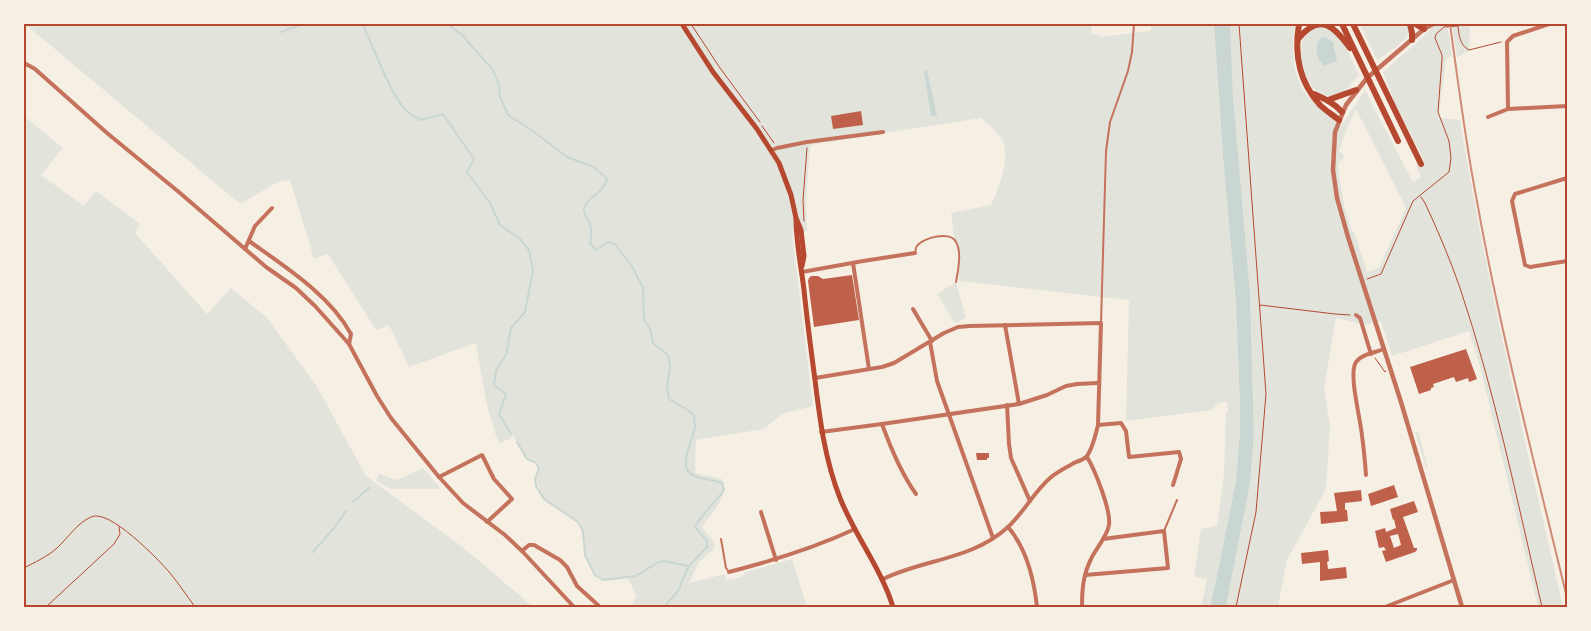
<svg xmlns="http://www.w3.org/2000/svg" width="1591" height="631" viewBox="0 0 1591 631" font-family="Barlow,sans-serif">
	<rect width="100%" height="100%" fill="#f6efe4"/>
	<g fill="#e2e4dc" fill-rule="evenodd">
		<path d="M25,24H1091L1092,35L1100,34V37L1149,31L1151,30V24H1214L1223,156L1236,303L1240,404V432L1236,481L1216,581L1210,607H1201L1207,579L1194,576L1201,529L1217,526L1224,474L1226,412H1228L1227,402L1218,403L1212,410L1126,421L1129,300L959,281V247L954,236L951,213L991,205C999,188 1012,155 1001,138C995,130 988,124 981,118L821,143L812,145L810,147L806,203L807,231L792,233L813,406L782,414L764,429L696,440L695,473L722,479C723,483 725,487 724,492C721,504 709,517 702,527L715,543L714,549L699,562L689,583L725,574L726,580L742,577L746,572L792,559L807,607H635L632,604L636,596L628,578C622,579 614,581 608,580C584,576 584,540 580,522L544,500L535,477L540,468L534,460L528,458L517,444L514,436L499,444C486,411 482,377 476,343L409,367L389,325L376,330L328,254L314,259L290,180L278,182L240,204Z"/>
		<path d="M1230,24H1295C1291,49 1291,77 1309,98C1318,108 1330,117 1341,126L1365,90C1380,121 1397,151 1413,182L1421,177L1416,166L1425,162L1395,103L1383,72L1423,37L1435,24H1447L1452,56L1446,59L1439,113L1441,118L1460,120C1487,284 1526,445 1563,607H1538L1480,366L1469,331L1392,356L1381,321L1365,325L1336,318L1324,389L1330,426L1326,489L1287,560L1278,607H1226L1250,483L1254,434L1250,293L1233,96ZM1356,109L1406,208L1379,268L1367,272L1354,232H1352C1344,209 1340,187 1338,163L1344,157L1342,153L1339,151L1346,131Z"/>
		<path d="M1360,24H1407C1407,24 1409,32 1409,32C1408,41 1384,55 1377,60Z"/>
		<path d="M1452,24H1470L1469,51L1457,57Z"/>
		<path d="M1322,27C1343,33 1350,57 1359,75C1354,80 1349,88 1343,92C1309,116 1279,31 1322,27ZM1335,47L1337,58L1321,64L1317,54Z"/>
		<path d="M24,116L63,148L41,175L84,206L96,191L140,224L135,233L207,314L231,288L267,318L316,385L366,476L464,548L533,607H24Z"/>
		<path d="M956,282L966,318L955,323L937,294Z"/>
		<path d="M1418,431L1428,468H1426L1415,432Z"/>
		<path d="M423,468L441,489H391L376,481L379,474L397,480Z"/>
	</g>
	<g fill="#c9d6d2">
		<path d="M1214,24H1230L1233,96L1250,293L1254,434L1250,483L1226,607H1210L1216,581L1236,481L1240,432V404L1236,303L1223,156Z"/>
		<path d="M1324,37L1333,42L1337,58L1336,61L1324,66C1316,60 1314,46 1320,38Z"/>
		<path d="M927,70L937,116H931L924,72Z"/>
	</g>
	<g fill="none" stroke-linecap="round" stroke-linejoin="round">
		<g stroke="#c9d6d2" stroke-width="2">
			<path d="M362,24C375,48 389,94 407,111C411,115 416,117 420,120L443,114L474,159L467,172L490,203L500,225L520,239L529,250L533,270L525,312L511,328L506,355L496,370L494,385L506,394L499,414L511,434"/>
			<path d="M448,24L463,36L493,70L499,85L500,97L508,115L533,131L567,157L594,167L607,179C604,193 590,195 585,206C581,214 590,220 591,228C592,233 591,238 590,244L596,250L608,242L615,244L633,268L643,288L644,320L650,328L653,343L668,355L670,366L667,386L669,399L683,407L694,415C694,419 695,423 695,427C693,438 680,463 689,472C696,480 713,479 722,483L724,490C715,503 702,513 695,527L707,541V547L689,566L681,583L679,590L664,607"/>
			<path d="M281,32L303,24"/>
			<path d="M517,442L527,459L535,462L539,468L535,479L536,486L544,499L578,522L583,531L585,555L595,575L603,580L636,576L657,563L664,561L689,566"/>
			<path d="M353,502L369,488"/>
			<path d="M313,552L334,528L346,511"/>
		</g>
	</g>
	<g fill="#bf614a" fill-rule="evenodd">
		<path d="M861,111L863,125L833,129L831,116Z"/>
		<path d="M852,275L859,320L814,327L808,281L809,278L811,276H818L823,279Z"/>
		<path d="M1466,349L1477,379L1469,382L1468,378L1456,382L1454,377L1433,384L1434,387L1431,388V390L1419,394L1410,367Z"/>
		<path d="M976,453H989V458H987V460H977Z"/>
		<path d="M1394,485L1398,497L1371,506L1368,494Z"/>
		<path d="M1361,490L1362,501L1345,503V510H1347L1348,521L1321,524L1320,512L1337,511L1334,493Z"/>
		<path d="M1414,501L1418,512L1403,517L1414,548H1417V550L1415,552L1386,562L1382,551L1386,550L1384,547L1379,548L1375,531L1385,528L1386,532L1396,528L1394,519L1393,520L1390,509ZM1398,534L1401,545L1394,548L1390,536Z"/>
		<path d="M1328,550L1329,561L1327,562L1328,569L1346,567L1347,578L1320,581V562L1302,564L1301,553Z"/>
	</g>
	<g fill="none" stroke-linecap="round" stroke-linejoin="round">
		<g stroke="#b5482f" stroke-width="1">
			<path d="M691,24L720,68L760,122"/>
			<path d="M1458,26C1459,36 1460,45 1469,50L1501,42"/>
			<path d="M762,126L774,143"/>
			<path d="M1421,197L1425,203C1438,231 1450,259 1460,288C1495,392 1517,500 1542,607"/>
			<path d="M804,221L803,200L807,148"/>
			<path d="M1367,279L1381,274L1413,201L1449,172L1451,158L1449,141L1438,112L1442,59V55L1435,38L1436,34L1444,27L1458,26V24"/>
			<path d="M1260,305L1335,314L1350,315"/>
			<path d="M1375,358L1385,372L1386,371"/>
			<path d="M24,568C35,562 47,557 57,548C68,538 77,523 91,517C109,508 158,559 170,573C179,584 187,596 195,607"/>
			<path d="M46,607L114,544L120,534L119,527"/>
			<path d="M1236,607L1256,512L1266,394L1239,24"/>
		</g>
		<g stroke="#c5725c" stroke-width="2">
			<path d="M915,253C916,251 915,248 917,246C923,237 951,231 956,242C962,252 958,271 956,282"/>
			<path d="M1101,323L1106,151L1110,122L1128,71L1132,52L1134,24"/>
			<path d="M1164,531L1177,500"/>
			<path d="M721,539L726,568L729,572"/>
		</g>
		<g stroke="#c5725c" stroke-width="4">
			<path d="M1549,24L1513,36L1507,42L1508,109L1567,106"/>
			<path d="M24,63L35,69L107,133L180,193L266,267L296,288L315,306L349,344L377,396L391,418L439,477L463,503L505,535L522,551L574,607"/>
			<path d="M1488,117L1508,109"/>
			<path d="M772,150L777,148L807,142L883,132"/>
			<path d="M1567,178L1515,194L1512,201L1525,265L1530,267L1567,261"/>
			<path d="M249,241C284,266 330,295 351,334L349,344"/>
			<path d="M245,249L255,226L272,208"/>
			<path d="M853,263L869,369"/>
			<path d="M802,272L863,261L915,253"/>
			<path d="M913,309L932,341"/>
			<path d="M1356,315L1360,318L1371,354"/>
			<path d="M1005,325L1019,404"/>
			<path d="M930,342L937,381L993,538"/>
			<path d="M815,378L882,367L894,363L944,333L958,327L970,326L1101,323L1098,425C1096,433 1092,451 1086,457C1084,459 1079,461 1076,462C1067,467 1058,471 1050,478C1034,492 1024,512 1008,527C972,560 924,559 883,579"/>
			<path d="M1007,405L1009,444L1011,458L1030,501"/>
			<path d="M882,424C891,449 901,473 916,494"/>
			<path d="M1098,425L1121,423L1126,431L1129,457L1179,452L1181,459L1173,485"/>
			<path d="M821,432L882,424L1019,404L1047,395L1066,386L1077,384L1098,383"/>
			<path d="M1366,475C1365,462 1364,449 1362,436C1361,420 1348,374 1356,362C1362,354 1374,353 1384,349"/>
			<path d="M439,477L482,455L494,479L512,499L487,522"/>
			<path d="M761,512L776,560"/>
			<path d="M1008,527C1027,549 1034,579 1037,607"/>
			<path d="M522,551L529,545H534L560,560L567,567L577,586L600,607"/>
			<path d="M729,572C772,561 814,548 855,529"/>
			<path d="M1085,575L1168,568L1164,531L1103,539"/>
			<path d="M1082,607C1082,590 1083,575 1091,559C1096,548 1107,537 1109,525C1111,510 1095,470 1087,457"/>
			<path d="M1385,607L1454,580"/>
		</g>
		<path stroke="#c5725c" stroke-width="4.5" d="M1433,24L1424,29L1367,78L1346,105L1335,132L1333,170L1337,198L1348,237L1401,402L1462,607"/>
		<g stroke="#b5482f" stroke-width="5">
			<path d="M682,24L713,72L757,129L779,163L791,195L796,218L801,230L804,256L802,266"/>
			<path d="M796,218C796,243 801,265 804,290C807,320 811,350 815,380C820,421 825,460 840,498C855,536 881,568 893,607"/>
		</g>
		<g stroke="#b5482f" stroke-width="6">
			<path d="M1299,24C1294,54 1299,82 1320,105C1326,111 1333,115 1339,120"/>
			<path d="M1342,24L1398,141"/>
			<path d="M1353,24L1421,164"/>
			<path d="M1410,24L1412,33V40"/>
			<path d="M1415,24L1424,29"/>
			<path d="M1298,39C1320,12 1334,26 1350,48"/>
			<path d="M1314,94C1325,99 1334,103 1342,112"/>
			<path d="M1328,100L1356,90"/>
		</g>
		<path stroke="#cf8b77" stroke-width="2" d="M1450,24C1458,81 1465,139 1476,196C1500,331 1535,465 1567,598"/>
	</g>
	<rect width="1591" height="631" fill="none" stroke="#f6efe4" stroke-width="50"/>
	<rect x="25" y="25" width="1541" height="581" fill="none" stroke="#b5482f" stroke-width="2"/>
</svg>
